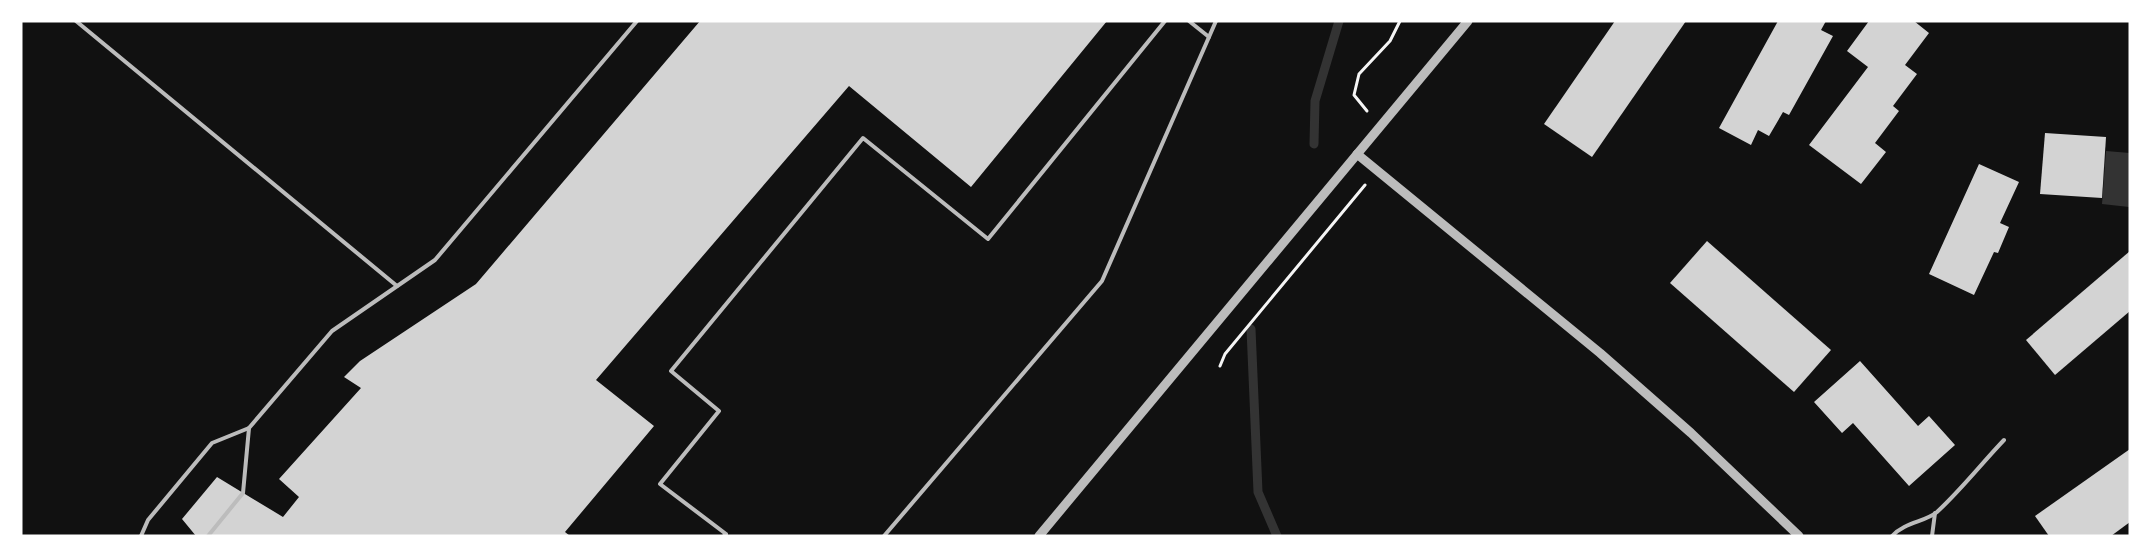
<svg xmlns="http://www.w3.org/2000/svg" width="2151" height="557" viewBox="0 0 2151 557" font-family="'Titillium Web',sans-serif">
	<rect width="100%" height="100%" fill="#111"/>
	<path fill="#333" d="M2106,151L2130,153L2129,207L2102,204Z"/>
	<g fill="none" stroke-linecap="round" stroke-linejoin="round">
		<g stroke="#333" stroke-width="9">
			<path d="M1314,144L1315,101L1339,21"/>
			<path d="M1251,329L1258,492L1277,536"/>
		</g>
	</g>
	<g fill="#d3d3d3">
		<path d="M700,21H1107L971,187L849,86L596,380L654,426L565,532L570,536H196L182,519L217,477L283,517L299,497L279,479L361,388L344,377L360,361L476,284Z"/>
		<path d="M1615,21H1686L1592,157L1544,124Z"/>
		<path d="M1778,21H1826L1821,30L1833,36L1789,115L1783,112L1769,136L1758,130L1751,145L1719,128Z"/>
		<path d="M1869,21H1914L1929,33L1905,65L1917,74L1893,106L1899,111L1875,143L1886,152L1861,184L1809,145L1868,67L1847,51Z"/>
		<path d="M2045,133L2106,137L2102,198L2040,194Z"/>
		<path d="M1979,164L2019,182L2000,223L2009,227L1998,253L1994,252L1974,295L1929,274Z"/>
		<path d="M1707,241L1831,350L1794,392L1670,283Z"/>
		<path d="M2130,251V311L2055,375L2026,340Z"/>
		<path d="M1860,361L1918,426L1929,416L1955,445L1909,486L1853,423L1842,433L1814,402Z"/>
		<path d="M2130,449V522L2111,536H2049L2035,516Z"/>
	</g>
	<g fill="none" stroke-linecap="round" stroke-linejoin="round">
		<g stroke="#f5f5f5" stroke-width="3">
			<path d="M1367,111L1354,95L1359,74L1390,41L1400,21"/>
			<path d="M1220,366L1225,354L1365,185"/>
		</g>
		<g stroke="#bcbcbc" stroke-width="4">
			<path d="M76,21L397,286"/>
			<path d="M1189,21L1209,37"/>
			<path d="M141,536L148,520L212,443L249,428L332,331L435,260L637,21"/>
			<path d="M208,536L243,493L249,428"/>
			<path d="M724,536L726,534L660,484L719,411L671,371L863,138L988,239L1165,21"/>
			<path d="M884,536L1102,281L1216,21"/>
			<path d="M1892,536C1905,522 1925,522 1937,512C1961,490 1982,463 2004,440"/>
			<path d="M1932,536L1935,513"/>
		</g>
		<g stroke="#bcbcbc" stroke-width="9">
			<path d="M1357,154L1600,353L1691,433L1799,536"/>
			<path d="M1039,536L1468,21"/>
		</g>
	</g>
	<rect width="2151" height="557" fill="none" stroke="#ffffff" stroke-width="45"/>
</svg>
